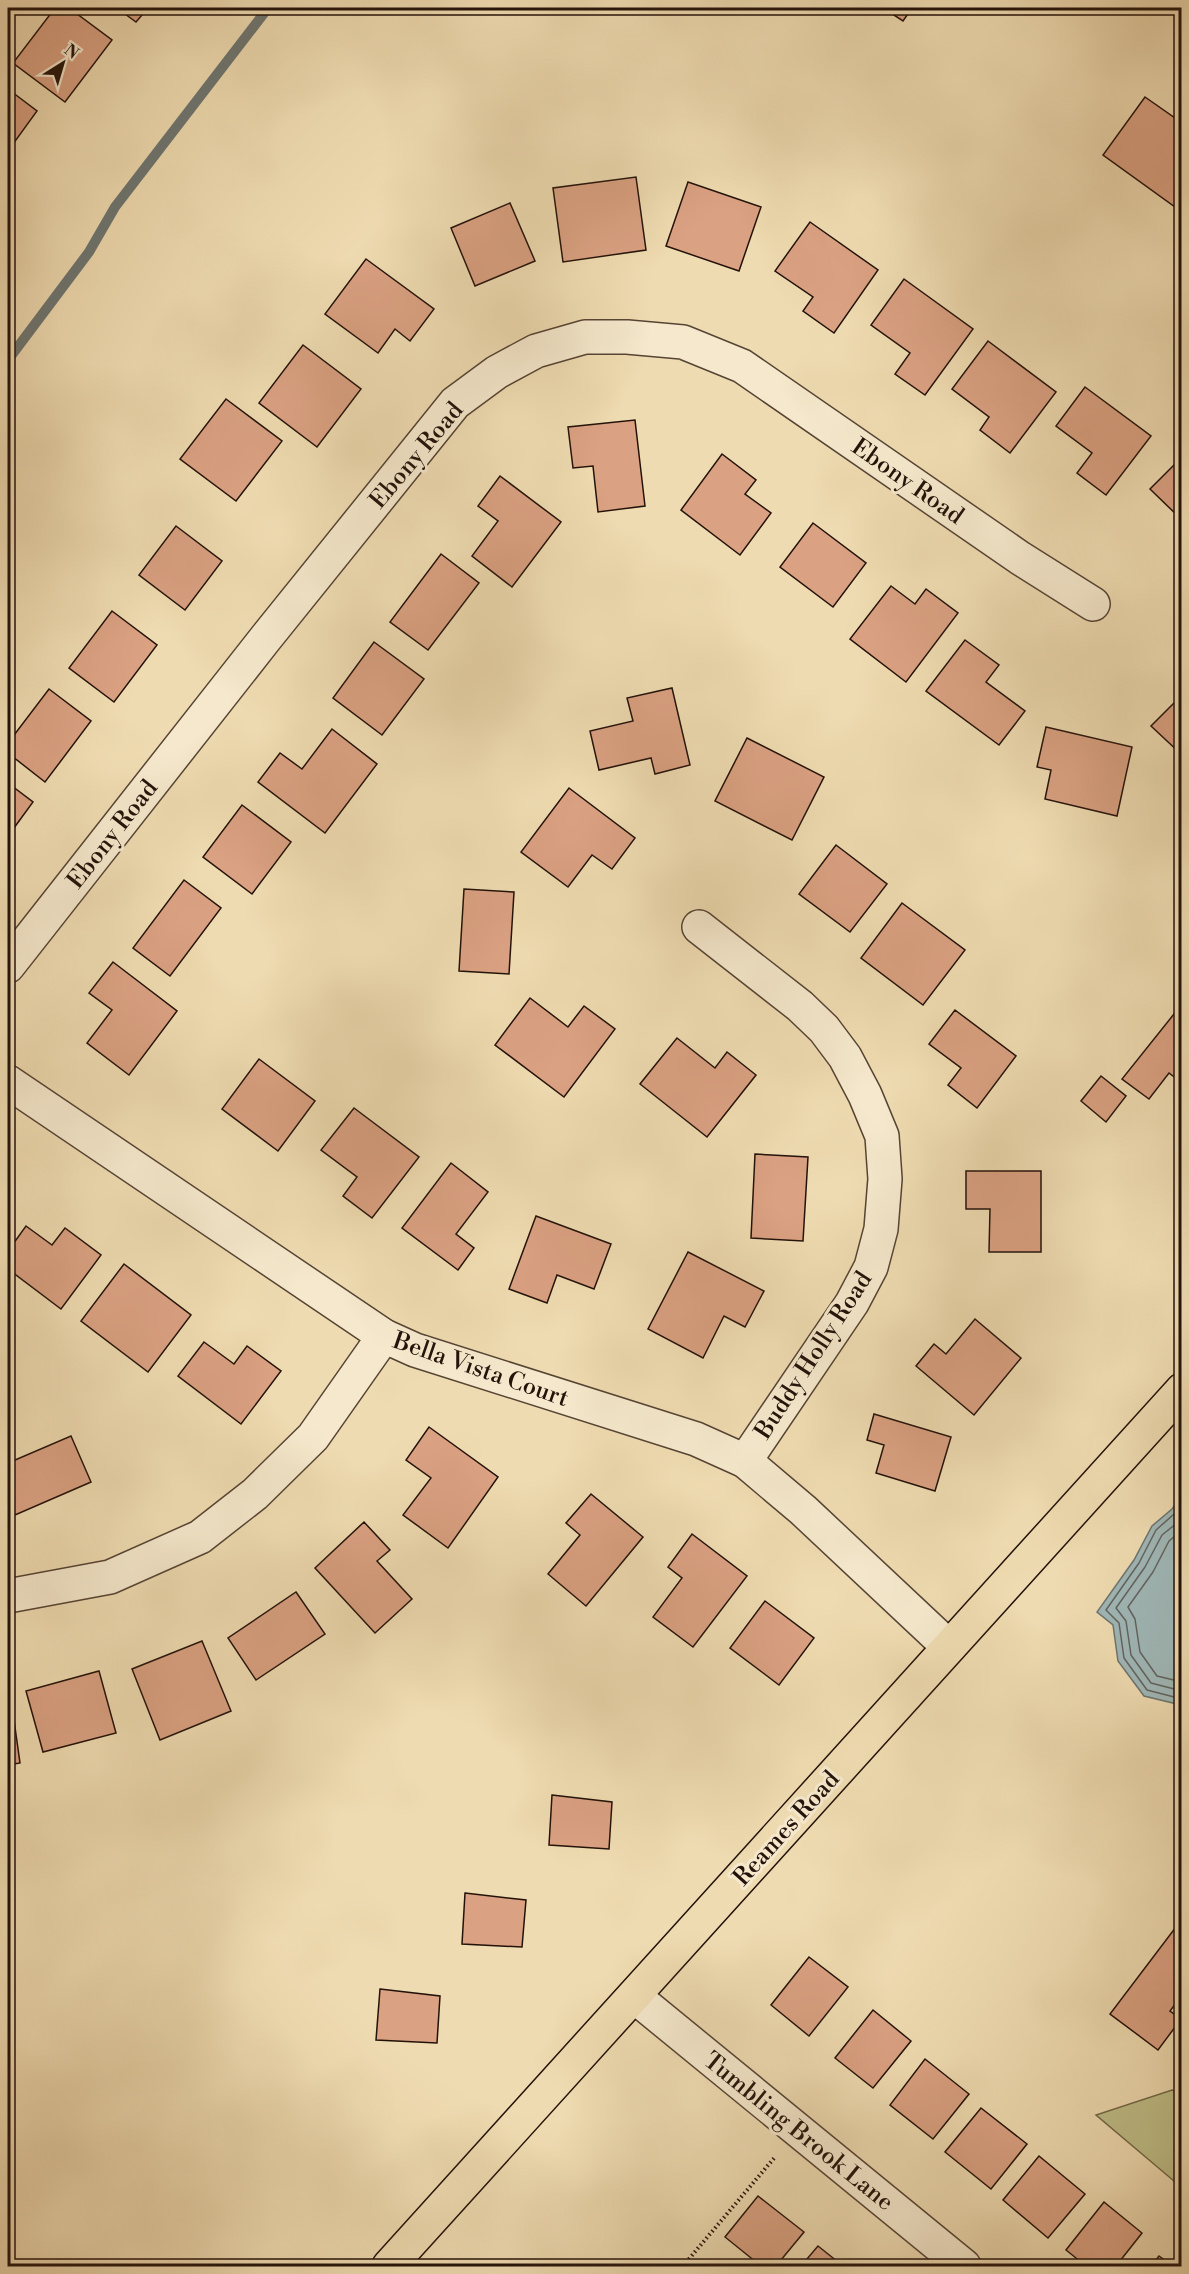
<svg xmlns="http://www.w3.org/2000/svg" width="1189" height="2274" viewBox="0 0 1189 2274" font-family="'Libre Bodoni',serif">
	<rect width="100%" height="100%" fill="#efdbb1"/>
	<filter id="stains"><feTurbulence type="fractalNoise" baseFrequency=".00333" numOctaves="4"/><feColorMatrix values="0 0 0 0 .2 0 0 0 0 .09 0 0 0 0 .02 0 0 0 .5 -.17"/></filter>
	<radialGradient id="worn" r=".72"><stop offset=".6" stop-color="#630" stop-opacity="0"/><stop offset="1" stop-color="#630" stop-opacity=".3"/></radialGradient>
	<path fill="#bfbe88" stroke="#716849" stroke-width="1.5" d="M1172,2090L1181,2094V2187L1096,2115Z"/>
	<path fill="#a0b8b8" stroke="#6e7672" stroke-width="1.5" d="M1181,1497V1705L1144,1696L1118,1661L1113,1625L1097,1612L1134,1560L1152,1526L1172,1509Z"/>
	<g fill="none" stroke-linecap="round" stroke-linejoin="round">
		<g stroke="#626561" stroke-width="1.5">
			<path d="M1182,1507L1156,1530L1139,1563L1106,1610L1119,1623L1124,1658L1147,1690L1182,1699"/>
			<path d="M1182,1519L1162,1535L1145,1567L1116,1608L1126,1621L1131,1655L1151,1683L1182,1691"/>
			<path d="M1182,1530L1169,1541L1153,1572L1128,1607L1135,1619L1140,1652L1157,1676L1182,1682"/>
		</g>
		<path stroke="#6e7672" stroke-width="10" d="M8,360L89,252L115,207L268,8"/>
	</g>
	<g fill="#daa182" stroke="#23120a" stroke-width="1.5">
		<path d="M55,8H69L112,40L65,102L13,63Z"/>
		<path d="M117,8H148L136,22Z"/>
		<path d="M883,8H912L903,21Z"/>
		<path d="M8,89L37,111L8,151Z"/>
		<path d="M1145,97L1182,123V212L1103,155Z"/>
		<path d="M636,177L646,250L563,262L553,188Z"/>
		<path d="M688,182L761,207L739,271L666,246Z"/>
		<path d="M510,203L535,261L475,286L451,228Z"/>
		<path d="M810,222L878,270L834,333L803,311L813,297L775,271Z"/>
		<path d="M366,259L434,309L410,341L395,329L378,353L325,314Z"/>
		<path d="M904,279L973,329L925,395L895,374L910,353L871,325Z"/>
		<path d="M988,341L1056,392L1010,453L980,430L989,417L952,389Z"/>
		<path d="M303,345L361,389L317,447L259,403Z"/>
		<path d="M1085,387L1151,436L1106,495L1077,473L1092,453L1056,426Z"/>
		<path d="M226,399L282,441L236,501L180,459Z"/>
		<path d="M635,420L645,506L598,512L593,466L573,468L568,427Z"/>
		<path d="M722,454L756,480L745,494L771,513L740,555L681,510Z"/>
		<path d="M1182,457V520L1150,489Z"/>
		<path d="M500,476L561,522L512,587L472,556L498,521L478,506Z"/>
		<path d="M813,523L866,563L833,607L780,567Z"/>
		<path d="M176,526L222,561L185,610L139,575Z"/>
		<path d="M441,554L479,583L428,650L390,622Z"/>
		<path d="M891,586L915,604L926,589L958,613L906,682L850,639Z"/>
		<path d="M112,611L157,645L114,702L69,668Z"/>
		<path d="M965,640L999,665L986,682L1025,711L999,745L926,691Z"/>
		<path d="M374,642L424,679L382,735L333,698Z"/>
		<path d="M672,688L690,765L655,774L651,758L599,770L590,731L633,721L627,698Z"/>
		<path d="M49,689L91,721L45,782L8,753V743Z"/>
		<path d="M1182,695V755L1151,726Z"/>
		<path d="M1046,727L1132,747L1117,816L1045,799L1051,770L1037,767Z"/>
		<path d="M332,729L377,764L325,833L258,782L280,753L302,769Z"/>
		<path d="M747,738L824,777L792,840L715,801Z"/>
		<path d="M8,783L33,802L11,832L8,829Z"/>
		<path d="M569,788L635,838L612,869L592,855L568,887L521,852Z"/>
		<path d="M242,805L291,842L252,894L203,857Z"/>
		<path d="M836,845L887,884L850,932L799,894Z"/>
		<path d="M184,880L221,908L170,976L133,948Z"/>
		<path d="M464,889L514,892L509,974L459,971Z"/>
		<path d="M902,903L965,950L923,1005L861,958Z"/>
		<path d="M113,962L177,1011L129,1075L87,1043L112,1010L89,993Z"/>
		<path d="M530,998L568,1027L584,1006L615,1029L564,1097L495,1045Z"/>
		<path d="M1182,1004V1083L1169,1073L1149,1099L1122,1079Z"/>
		<path d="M955,1010L1016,1056L977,1108L948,1085L961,1068L929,1044Z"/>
		<path d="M677,1038L715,1068L727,1052L756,1075L707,1137L640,1084Z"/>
		<path d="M259,1059L315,1101L278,1151L222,1109Z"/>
		<path d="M1101,1076L1126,1096L1106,1122L1081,1101Z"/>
		<path d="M354,1108L419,1157L372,1218L343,1196L357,1177L321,1150Z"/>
		<path d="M755,1154L808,1157L803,1241L751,1238Z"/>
		<path d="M451,1163L488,1192L456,1234L474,1248L458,1270L402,1228Z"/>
		<path d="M966,1171H1041V1252H989L990,1209H966Z"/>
		<path d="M536,1216L611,1244L594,1289L557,1275L547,1303L509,1289Z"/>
		<path d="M26,1226L52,1245L65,1228L101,1255L61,1309L8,1269V1251Z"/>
		<path d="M688,1252L764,1291L745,1327L724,1316L703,1358L648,1329Z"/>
		<path d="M124,1264L191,1315L148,1372L81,1321Z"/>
		<path d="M975,1319L1021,1358L974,1415L916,1366L934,1344L946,1354Z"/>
		<path d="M204,1342L234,1364L247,1346L281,1371L241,1424L178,1376Z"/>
		<path d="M874,1414L951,1437L935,1491L876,1473L884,1445L867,1440Z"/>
		<path d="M429,1427L498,1477L448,1548L403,1515L431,1478L406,1460Z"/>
		<path d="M71,1436L91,1482L15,1515L8,1497V1463Z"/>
		<path d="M591,1494L643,1537L586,1606L548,1574L580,1535L566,1523Z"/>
		<path d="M364,1522L390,1550L377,1561L412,1599L375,1633L315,1568Z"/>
		<path d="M692,1534L747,1576L693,1647L653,1617L682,1578L668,1567Z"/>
		<path d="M296,1592L325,1634L256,1680L228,1638Z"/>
		<path d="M765,1601L814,1638L779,1685L730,1648Z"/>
		<path d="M202,1641L231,1711L160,1740L132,1669Z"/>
		<path d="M99,1671L116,1733L43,1752L26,1691Z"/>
		<path d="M13,1713L20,1763L8,1765V1714Z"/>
		<path d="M552,1795L612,1802L609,1849L549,1845Z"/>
		<path d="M465,1893L526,1900L522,1947L462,1944Z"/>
		<path d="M1182,1919V1995L1170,2011L1181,2019L1158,2050L1110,2014Z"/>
		<path d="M809,1957L848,1987L809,2036L771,2005Z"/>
		<path d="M380,1989L440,1996L437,2043L376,2040Z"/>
		<path d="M873,2010L911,2041L873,2088L835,2058Z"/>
		<path d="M925,2059L969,2094L933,2139L890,2105Z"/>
		<path d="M981,2108L1027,2144L991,2189L945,2152Z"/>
		<path d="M1039,2156L1085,2194L1048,2238L1003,2200Z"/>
		<path d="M758,2196L804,2232L776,2266H761L725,2237Z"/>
		<path d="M1104,2202L1142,2233L1116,2266H1086L1066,2250Z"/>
		<path d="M818,2246L843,2266H801Z"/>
		<path d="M1159,2256L1173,2266H1151Z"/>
	</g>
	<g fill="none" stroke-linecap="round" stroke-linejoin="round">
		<defs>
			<g id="minor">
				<path d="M699,927L800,1006L824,1029L845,1057L865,1095L882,1136L885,1179L881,1229L871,1267L852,1303L745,1461"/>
				<path d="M8,966L265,639L455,403L497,372L536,351L585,337H627L683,342L742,366L1020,558L1093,604"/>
				<path d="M8,1082L384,1336L415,1350L696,1439L745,1461L803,1510L949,1647"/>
				<path d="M8,1596L110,1577L200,1537L255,1494L313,1437L384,1336"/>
				<path d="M634,1996L964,2266"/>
			</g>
			<path id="major" d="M389,2266L1182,1390"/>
		</defs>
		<use href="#minor" stroke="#564434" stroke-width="36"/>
		<use href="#major" stroke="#23120a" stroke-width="36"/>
		<path stroke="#23120a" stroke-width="4" stroke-dasharray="1.5 3" stroke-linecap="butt" d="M683,2266L775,2157"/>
		<use href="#minor" stroke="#f5e8cc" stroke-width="33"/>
		<use href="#major" stroke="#efdbb1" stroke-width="33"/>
	</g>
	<g text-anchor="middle" stroke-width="6" stroke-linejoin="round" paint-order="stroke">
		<g font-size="24" fill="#23120a" stroke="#f5e8cc">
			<text transform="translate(416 455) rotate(-50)" y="8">Ebony Road</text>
			<text transform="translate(908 481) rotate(35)" y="8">Ebony Road</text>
			<text transform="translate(112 834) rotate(-52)" y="8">Ebony Road</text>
			<text transform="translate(813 1355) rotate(-57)" y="8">Buddy Holly Road</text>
			<text transform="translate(481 1369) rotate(19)" y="8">Bella Vista Court</text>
			<text transform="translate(786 1828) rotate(-48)" y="8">Reames Road</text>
			<text transform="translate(799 2131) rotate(39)" y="8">Tumbling Brook Lane</text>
		</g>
	</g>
	<rect width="1189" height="2274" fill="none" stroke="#efdbb1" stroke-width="30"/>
	<rect x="9" y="9" width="1171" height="2256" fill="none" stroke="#23120a" stroke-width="3"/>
	<rect x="15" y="15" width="1159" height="2244" fill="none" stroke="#23120a" stroke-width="1.5"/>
	<g transform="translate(63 63) rotate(37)" stroke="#f5e8cc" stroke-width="4.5" paint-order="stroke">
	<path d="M0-4.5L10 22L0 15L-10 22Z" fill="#23120a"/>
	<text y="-9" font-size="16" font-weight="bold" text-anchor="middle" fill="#23120a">N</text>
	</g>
	<rect width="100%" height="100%" filter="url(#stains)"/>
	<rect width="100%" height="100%" fill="url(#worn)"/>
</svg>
